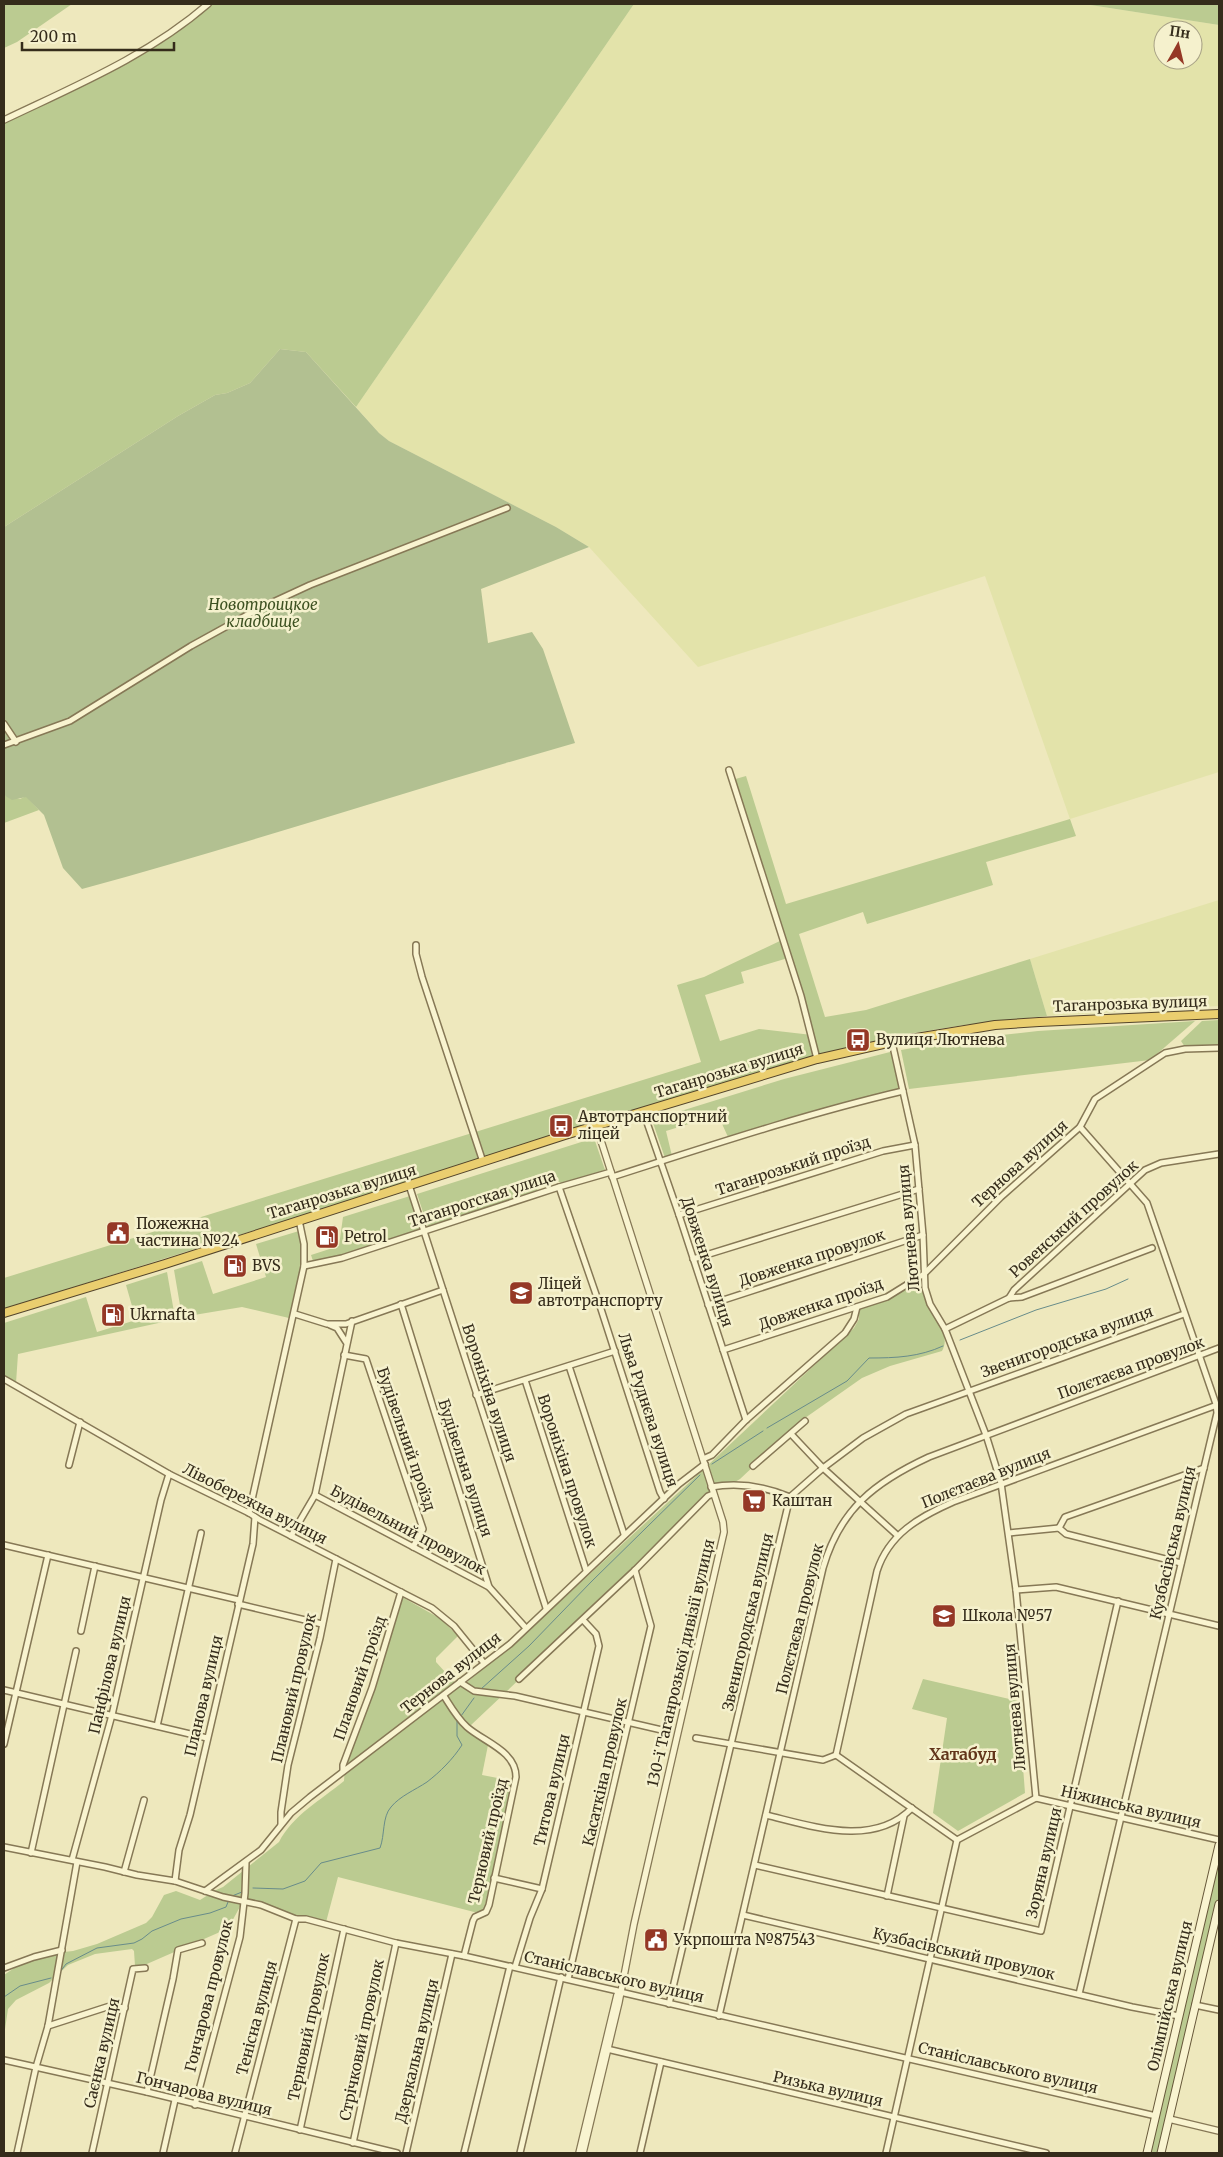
<svg xmlns="http://www.w3.org/2000/svg" width="1223" height="2157" viewBox="0 0 1223 2157" font-family="Merriweather,serif">
	<rect width="100%" height="100%" fill="#eee8bd"/>
	<g fill="#e3e3aa" fill-rule="evenodd">
		<path d="M634,4H1084L1219,25V772L1070,819L985,576L698,667L589,547L556,527L389,441L379,433L356,407ZM1163,30H1193V60H1163Z"/>
		<path d="M1219,900V1006L1047,1016L1030,959Z"/>
	</g>
	<g fill="#bbcb91" fill-rule="evenodd">
		<path d="M4,4H72L17,42L4,48Z"/>
		<path d="M208,4H634L356,407L306,352L280,349L250,383L227,393L215,395L178,416L4,527V120L121,64Z"/>
		<path d="M1084,4H1219V25Z"/>
		<path d="M746,776L786,904L1070,819L1076,836L986,862L993,885L867,924L863,912L799,934L825,1017L866,1010L1030,959L1047,1016L964,1025L895,1036L780,1065L4,1309V1278L701,1062L677,985L704,977L782,940L732,780ZM788,958L812,1035L759,1029L720,1041L705,995L744,983L741,972Z"/>
		<path d="M4,795L20,799L26,796L39,810L4,823Z"/>
		<path d="M1219,1020V1045L1185,1047L1181,1041L1202,1021Z"/>
		<path d="M1195,1021L1150,1060L909,1089L901,1050L965,1039L1038,1031Z"/>
		<path d="M894,1051L902,1090L734,1138L728,1137L718,1115L666,1131L672,1156L665,1158L652,1120L784,1079Z"/>
		<path d="M594,1138L605,1170L563,1184L552,1178L536,1184L538,1192L428,1227L417,1194Z"/>
		<path d="M410,1196L420,1230L321,1261H313L311,1255L339,1246L343,1217Z"/>
		<path d="M299,1231C308,1259 296,1290 289,1318L242,1307L182,1317L174,1270L202,1261L213,1294L266,1277L256,1244Z"/>
		<path d="M167,1272L174,1312L172,1320L18,1354L16,1383L4,1376V1323L86,1297L97,1332L136,1320L126,1285Z"/>
		<path d="M925,1276C926,1285 925,1295 928,1304C932,1321 952,1333 942,1351L890,1366L862,1378L805,1418L740,1479L730,1485L714,1487L707,1466L854,1328L859,1319V1309Z"/>
		<path d="M705,1468L714,1495L470,1726V1732L488,1745L482,1775L513,1781L484,1910L478,1913L338,1877L325,1926L248,1901L242,1903L230,1925L220,1932L140,1967L135,1966L134,1951L132,1949L95,1954L68,1965L49,1983L16,2000L8,2009L4,2036V1975L20,1964L54,1953L73,1951L97,1944L146,1923L152,1917L164,1895L176,1891L200,1900L216,1890L223,1887L279,1842C293,1815 321,1800 344,1781L345,1766L402,1597L441,1619L458,1636L436,1658V1662L456,1684L466,1683L528,1631Z"/>
		<path d="M923,1679L1018,1701L1025,1793L958,1831L933,1813L947,1718L912,1709Z"/>
		<path d="M1219,1845V1904L1161,2153H1147Z"/>
	</g>
	<path fill="#b2c091" d="M280,349L306,352L379,433L389,441L556,527L589,547L481,589L488,643L532,632L543,649L575,743C410,790 247,844 82,889L63,868L44,815L26,797L12,800L4,795V527L178,416L215,395L227,393L250,383Z"/>
	<g fill="none" stroke-linecap="round" stroke-linejoin="round">
		<g stroke="#688c8a" stroke-width="1">
			<path d="M960,1340L1036,1310L1106,1289L1128,1279"/>
			<path d="M767,1428L847,1381L869,1358C896,1358 919,1357 943,1346"/>
			<path d="M712,1464L763,1431"/>
			<path d="M481,1689L529,1646L592,1581L700,1475"/>
			<path d="M461,1716L474,1698"/>
			<path d="M253,1888L283,1889L305,1881L321,1863L380,1848C385,1835 382,1817 391,1807C400,1796 415,1790 427,1782C440,1772 453,1759 462,1745L457,1736V1720"/>
			<path d="M232,1896L242,1892"/>
			<path d="M60,1972L66,1964L97,1948L134,1943L142,1939L152,1931L181,1919L210,1913L226,1907L228,1902"/>
			<path d="M4,1997L20,1986L51,1978"/>
		</g>
		<defs>
			<g id="minor">
				<path d="M4,724L16,742"/>
				<path d="M4,745L70,721L191,646L258,609L310,585L507,508"/>
				<path d="M729,770L801,996L817,1059"/>
				<path d="M416,945V954L422,977L483,1162"/>
				<path d="M892,1042L915,1145L923,1235L925,1288L930,1304L945,1329L986,1435L1001,1483L1016,1590L1036,1798"/>
				<path d="M643,1111L679,1215L746,1420"/>
				<path d="M612,1177C709,1146 805,1114 903,1091"/>
				<path d="M409,1185L546,1608"/>
				<path d="M559,1187L600,1306L660,1492L664,1499"/>
				<path d="M679,1215L883,1151L915,1145"/>
				<path d="M693,1259L919,1189"/>
				<path d="M304,1266L342,1258L559,1187L611,1172"/>
				<path d="M1009,1298L1014,1290L1145,1170L1161,1163L1219,1154"/>
				<path d="M401,1304L489,1587L525,1627"/>
				<path d="M708,1305L923,1235"/>
				<path d="M295,1314L327,1324H346L443,1290"/>
				<path d="M330,1325L337,1328L346,1342"/>
				<path d="M945,1329L1009,1298L1022,1297L1152,1248"/>
				<path d="M723,1350L887,1297L924,1274L1001,1197L1080,1127L1095,1099L1165,1053L1185,1049L1219,1048"/>
				<path d="M344,1355L366,1359L423,1529L413,1547"/>
				<path d="M569,1366L624,1534"/>
				<path d="M4,1379L169,1474L249,1513L260,1520L432,1608L454,1626L484,1663"/>
				<path d="M525,1380L586,1570"/>
				<path d="M476,1395L615,1351"/>
				<path d="M791,1434L823,1468L897,1535"/>
				<path d="M703,1459L712,1455L746,1420L845,1333L854,1319L857,1307"/>
				<path d="M69,1465L80,1422"/>
				<path d="M753,1466L805,1421"/>
				<path d="M711,1487C739,1482 764,1486 790,1497"/>
				<path d="M315,1495L489,1587"/>
				<path d="M249,1513L304,1266V1244L299,1220"/>
				<path d="M1059,1528L1065,1517L1204,1468"/>
				<path d="M1059,1528L1066,1534L1181,1563"/>
				<path d="M1009,1533L1059,1528"/>
				<path d="M291,1536L315,1495L352,1321"/>
				<path d="M4,1545L239,1600"/>
				<path d="M1016,1590L1056,1587L1219,1626"/>
				<path d="M238,1604L322,1624"/>
				<path d="M81,1631L95,1566"/>
				<path d="M519,1679L635,1570L708,1496L713,1494"/>
				<path d="M460,1682L474,1691L515,1696L666,1731"/>
				<path d="M4,1690L207,1738"/>
				<path d="M444,1696C451,1707 457,1718 467,1727C484,1742 516,1751 516,1777L489,1905L486,1912L475,1917L473,1921L464,1956"/>
				<path d="M157,1726L201,1533"/>
				<path d="M696,1738L823,1760L836,1755"/>
				<path d="M4,1744L48,1555"/>
				<path d="M836,1755L877,1571C889,1534 919,1517 953,1502L1217,1405"/>
				<path d="M836,1755L957,1840"/>
				<path d="M343,1771V1765L372,1688L401,1592"/>
				<path d="M1036,1798L1219,1840"/>
				<path d="M766,1815C812,1826 873,1848 912,1808"/>
				<path d="M281,1824V1812L288,1765L320,1638L336,1559"/>
				<path d="M4,1847L105,1867L137,1875L175,1881L223,1897L261,1905L296,1919H306L396,1943L464,1956L618,1991"/>
				<path d="M31,1853L76,1651"/>
				<path d="M72,1860L112,1715L161,1500L169,1474"/>
				<path d="M755,1865L1041,1931L1118,1601"/>
				<path d="M124,1872L144,1800"/>
				<path d="M494,1878L542,1889"/>
				<path d="M175,1881L179,1850L190,1815L253,1544L255,1517"/>
				<path d="M205,1891L261,1850L291,1813L310,1797L510,1644L679,1484L705,1464"/>
				<path d="M887,1896L904,1816"/>
				<path d="M743,1915L1132,2007L1179,2016"/>
				<path d="M515,1967L530,1918L542,1889L599,1646L596,1634L583,1620"/>
				<path d="M4,1968L34,1957L62,1950"/>
				<path d="M568,1979L651,1626L635,1570"/>
				<path d="M620,1992L1156,2116"/>
				<path d="M1079,1994L1217,1413L1216,1404L1147,1203L1080,1127"/>
				<path d="M669,2004L790,1497L823,1468L863,1438L906,1414L1184,1314"/>
				<path d="M1195,2005L1219,2010"/>
				<path d="M719,2016L823,1568C840,1509 875,1482 929,1457L1219,1348"/>
				<path d="M48,2026L110,2006L125,2008"/>
				<path d="M607,2049L1046,2153"/>
				<path d="M4,2060L147,2092L397,2153"/>
				<path d="M147,2092L173,1979L178,1950L202,1943"/>
				<path d="M195,2105L240,1937L245,1893L246,1862"/>
				<path d="M300,2130L344,1929"/>
				<path d="M353,2143L396,1943"/>
				<path d="M17,2153L36,2067L48,2026L77,1862"/>
				<path d="M92,2153L133,1969L145,1968"/>
				<path d="M163,2153L175,2100"/>
				<path d="M235,2153L296,1919"/>
				<path d="M406,2153L452,1954"/>
				<path d="M464,2153L510,1966"/>
				<path d="M520,2153L561,1977"/>
				<path d="M640,2153L661,2062"/>
				<path d="M886,2153L957,1840L1036,1798"/>
			</g>
			<g id="tertiary">
				<path d="M4,120C75,86 148,56 208,4"/>
				<path d="M1169,2119L1219,2131"/>
				<path d="M579,2153L617,1995"/>
				<path d="M583,2153L619,2002L634,1924L724,1532L723,1522L596,1125"/>
			</g>
			<g id="secondary">
				<path d="M1147,2153L1219,1845"/>
				<path d="M1161,2153L1219,1904"/>
			</g>
			<path id="trunk" d="M4,1313L165,1264L565,1135L817,1059L892,1042L995,1025L1039,1022L1219,1014"/>
		</defs>
		<use href="#minor" stroke="#867856" stroke-width="8"/>
		<use href="#tertiary" stroke="#867856" stroke-width="8"/>
		<use href="#secondary" stroke="#67583a" stroke-width="9"/>
		<use href="#trunk" stroke="#53442b" stroke-width="10"/>
		<use href="#minor" stroke="#f9f4d0" stroke-width="5"/>
		<use href="#tertiary" stroke="#f9f4d0" stroke-width="5.5"/>
		<use href="#secondary" stroke="#f9f4d0" stroke-width="7"/>
		<use href="#trunk" stroke="#eace6f" stroke-width="8"/>
	</g>
	<defs>
		<symbol id="bus-square" viewBox="-11 -11 22 22"><rect x="-9" y="-9" width="18" height="18" rx="4" fill="#953826" stroke="#f5f1cd"/><path d="M-5-6H5V4H4V6H2V4H-2V6H-4V4H-5ZM-3.5-4V0h7V-4ZM-3.5 1.2v1.5H-2V1.2ZM2 1.2v1.5H3.5V1.2Z" fill="#fff"/></symbol>
		<symbol id="civic-square" viewBox="-11 -11 22 22"><rect x="-9" y="-9" width="18" height="18" rx="4" fill="#953826" stroke="#f5f1cd"/><path d="M-.6-6.5H3V-4.5H.6V-3L4-1V1h2V6H-6V1h2V-1L-.6-3ZM-1.2 2.5V6h2.4V2.5Z" fill="#fff"/></symbol>
		<symbol id="fuel-square" viewBox="-11 -11 22 22"><rect x="-9" y="-9" width="18" height="18" rx="4" fill="#953826" stroke="#f5f1cd"/><path d="M-5.5-6h7V0h2V4h1.3V-2.5L3-4.5l.8-.8L6-3V5H2.5V1h-1V6h-7ZM-4.2-4.7v3.2H.2V-4.7Z" fill="#fff"/></symbol>
		<symbol id="university-square" viewBox="-11 -11 22 22"><rect x="-9" y="-9" width="18" height="18" rx="4" fill="#953826" stroke="#f5f1cd"/><path d="M0-5L7-2L0 1L-7-2ZM-4 1L0 2.5L4 1V4Q0 6-4 4Z" fill="#fff"/></symbol>
		<symbol id="supermarket-square" viewBox="-11 -11 22 22"><rect x="-9" y="-9" width="18" height="18" rx="4" fill="#953826" stroke="#f5f1cd"/><path d="M-6-5.5h2.5l.6 2H6L4.5 2H-2.5L-4.4-4H-6ZM-1.5 3.2a1.3 1.3 0 1 0 .1 0ZM3 3.2a1.3 1.3 0 1 0 .1 0Z" fill="#fff"/></symbol>
		<symbol id="school-square" viewBox="-11 -11 22 22"><rect x="-9" y="-9" width="18" height="18" rx="4" fill="#953826" stroke="#f5f1cd"/><path d="M0-5L7-2L0 1L-7-2ZM-4 1L0 2.5L4 1V4Q0 6-4 4Z" fill="#fff"/></symbol>
	</defs>
	<g fill-rule="evenodd">
		<use href="#bus-square" x="844" y="1026" width="28" height="28"/>
		<use href="#bus-square" x="547" y="1112" width="28" height="28"/>
		<use href="#civic-square" x="104" y="1219" width="28" height="28"/>
		<use href="#fuel-square" x="313" y="1223" width="28" height="28"/>
		<use href="#fuel-square" x="221" y="1252" width="28" height="28"/>
		<use href="#university-square" x="507" y="1279" width="28" height="28"/>
		<use href="#fuel-square" x="99" y="1301" width="28" height="28"/>
		<use href="#supermarket-square" x="740" y="1487" width="28" height="28"/>
		<use href="#school-square" x="930" y="1602" width="28" height="28"/>
		<use href="#civic-square" x="642" y="1926" width="28" height="28"/>
	</g>
	<g text-anchor="middle" stroke-width="5" stroke-linejoin="round" paint-order="stroke">
		<g font-size="15" font-style="italic" fill="#3d5121" stroke="#f5f1cd">
			<text x="263" y="610">Новотроицкое<tspan x="263" dy="17">кладбище</tspan></text>
		</g>
		<g font-size="15" fill="#352c1b" stroke="#f5f1cd">
			<text transform="translate(1130 1004) rotate(-2)" y="5">Таганрозька вулиця</text>
			<text transform="translate(729 1071) rotate(-17)" y="5">Таганрозька вулиця</text>
			<text transform="translate(1020 1164) rotate(-42)" y="5">Тернова вулиця</text>
			<text transform="translate(793 1166) rotate(-18)" y="5">Таганрозький проїзд</text>
			<text transform="translate(342 1192) rotate(-17)" y="5">Таганрозька вулиця</text>
			<text transform="translate(482 1199) rotate(-18)" y="5">Таганрогская улица</text>
			<text transform="translate(1074 1219) rotate(-42)" y="5">Ровенський провулок</text>
			<text transform="translate(909 1228) rotate(-95)" y="5">Лютнева вулиця</text>
			<text transform="translate(812 1258) rotate(-18)" y="5">Довженка провулок</text>
			<text transform="translate(707 1262) rotate(72)" y="5">Довженка вулиця</text>
			<text transform="translate(821 1304) rotate(-19)" y="5">Довженка проїзд</text>
			<text transform="translate(1067 1342) rotate(-20)" y="5">Звенигородська вулиця</text>
			<text transform="translate(1131 1368) rotate(-20)" y="5">Полєтаєва провулок</text>
			<text transform="translate(489 1393) rotate(72)" y="5">Вороніхіна вулиця</text>
			<text transform="translate(648 1410) rotate(72)" y="5">Льва Руднєва вулиця</text>
			<text transform="translate(406 1439) rotate(71)" y="5">Будівельний проїзд</text>
			<text transform="translate(465 1468) rotate(72)" y="5">Будівельна вулиця</text>
			<text transform="translate(567 1471) rotate(72)" y="5">Вороніхіна провулок</text>
			<text transform="translate(986 1478) rotate(-22)" y="5">Полєтаєва вулиця</text>
			<text transform="translate(255 1504) rotate(27)" y="5">Лівобережна вулиця</text>
			<text transform="translate(408 1530) rotate(28)" y="5">Будівельний провулок</text>
			<text transform="translate(1173 1543) rotate(-77)" y="5">Кузбасівська вулиця</text>
			<text transform="translate(800 1619) rotate(-76)" y="5">Полєтаєва провулок</text>
			<text transform="translate(748 1622) rotate(-77)" y="5">Звенигородська вулиця</text>
			<text transform="translate(681 1663) rotate(-77)" y="5">130-ї Таганрозької дивізії вулиця</text>
			<text transform="translate(110 1665) rotate(-77)" y="5">Панфілова вулиця</text>
			<text transform="translate(451 1673) rotate(-38)" y="5">Тернова вулиця</text>
			<text transform="translate(360 1678) rotate(-71)" y="5">Плановий проїзд</text>
			<text transform="translate(294 1688) rotate(-77)" y="5">Плановий провулок</text>
			<text transform="translate(204 1696) rotate(-77)" y="5">Планова вулиця</text>
			<text transform="translate(1015 1707) rotate(-95)" y="5">Лютнева вулиця</text>
			<text transform="translate(605 1772) rotate(-77)" y="5">Касаткіна провулок</text>
			<text transform="translate(552 1790) rotate(-77)" y="5">Титова вулиця</text>
			<text transform="translate(1131 1807) rotate(13)" y="5">Ніжинська вулиця</text>
			<text transform="translate(488 1841) rotate(-77)" y="5">Терновий проїзд</text>
			<text transform="translate(1044 1863) rotate(-77)" y="5">Зоряна вулиця</text>
			<text transform="translate(964 1954) rotate(13)" y="5">Кузбасівський провулок</text>
			<text transform="translate(614 1977) rotate(13)" y="5">Станіславського вулиця</text>
			<text transform="translate(209 1996) rotate(-76)" y="5">Гончарова провулок</text>
			<text transform="translate(1170 1996) rotate(-77)" y="5">Олімпійська вулиця</text>
			<text transform="translate(257 2018) rotate(-75)" y="5">Тенісна вулиця</text>
			<text transform="translate(309 2027) rotate(-78)" y="5">Терновий провулок</text>
			<text transform="translate(362 2040) rotate(-78)" y="5">Стрічковий провулок</text>
			<text transform="translate(417 2051) rotate(-77)" y="5">Дзеркальна вулиця</text>
			<text transform="translate(102 2053) rotate(-77)" y="5">Саєнка вулиця</text>
			<text transform="translate(1008 2068) rotate(13)" y="5">Станіславського вулиця</text>
			<text transform="translate(828 2089) rotate(13)" y="5">Ризька вулиця</text>
			<text transform="translate(204 2094) rotate(14)" y="5">Гончарова вулиця</text>
		</g>
		<g font-size="15" fill="#352c1b" stroke="#f5f1cd" text-anchor="start">
			<text x="876" y="1045">Вулиця Лютнева</text>
			<text x="578" y="1122">Автотранспортний<tspan x="578" dy="17">ліцей</tspan></text>
			<text x="136" y="1229">Пожежна<tspan x="136" dy="17">частина №24</tspan></text>
			<text x="344" y="1242">Petrol</text>
			<text x="252" y="1271">BVS</text>
			<text x="538" y="1289">Ліцей<tspan x="538" dy="17">автотранспорту</tspan></text>
			<text x="130" y="1320">Ukrnafta</text>
			<text x="772" y="1506">Каштан</text>
			<text x="962" y="1621">Школа №57</text>
			<text x="674" y="1945">Укрпошта №87543</text>
		</g>
		<g font-size="16" font-weight="bold" fill="#62351a" stroke="#f5f1cd">
			<text x="963" y="1760">Хатабуд</text>
		</g>
	</g>
	<rect width="1223" height="2157" fill="none" stroke="#352c1b" stroke-width="10"/>
	<g transform="translate(1178 45) rotate(8)"><circle r="24" fill="#f5f1cd" stroke="#a8a286"/>
	<path d="M0-4L9 19L0 12L-9 19Z" fill="#953826"/>
	<text y="-8" font-size="14" font-weight="bold" text-anchor="middle" fill="#352c1b">Пн</text>
	</g>
	<path d="M22 42v8h152v-8" fill="none" stroke="#352c1b" stroke-width="2.5"/>
	<text x="30" y="42" font-size="15" fill="#352c1b" stroke="#f5f1cd" stroke-width="4" paint-order="stroke">200 m</text>
</svg>
